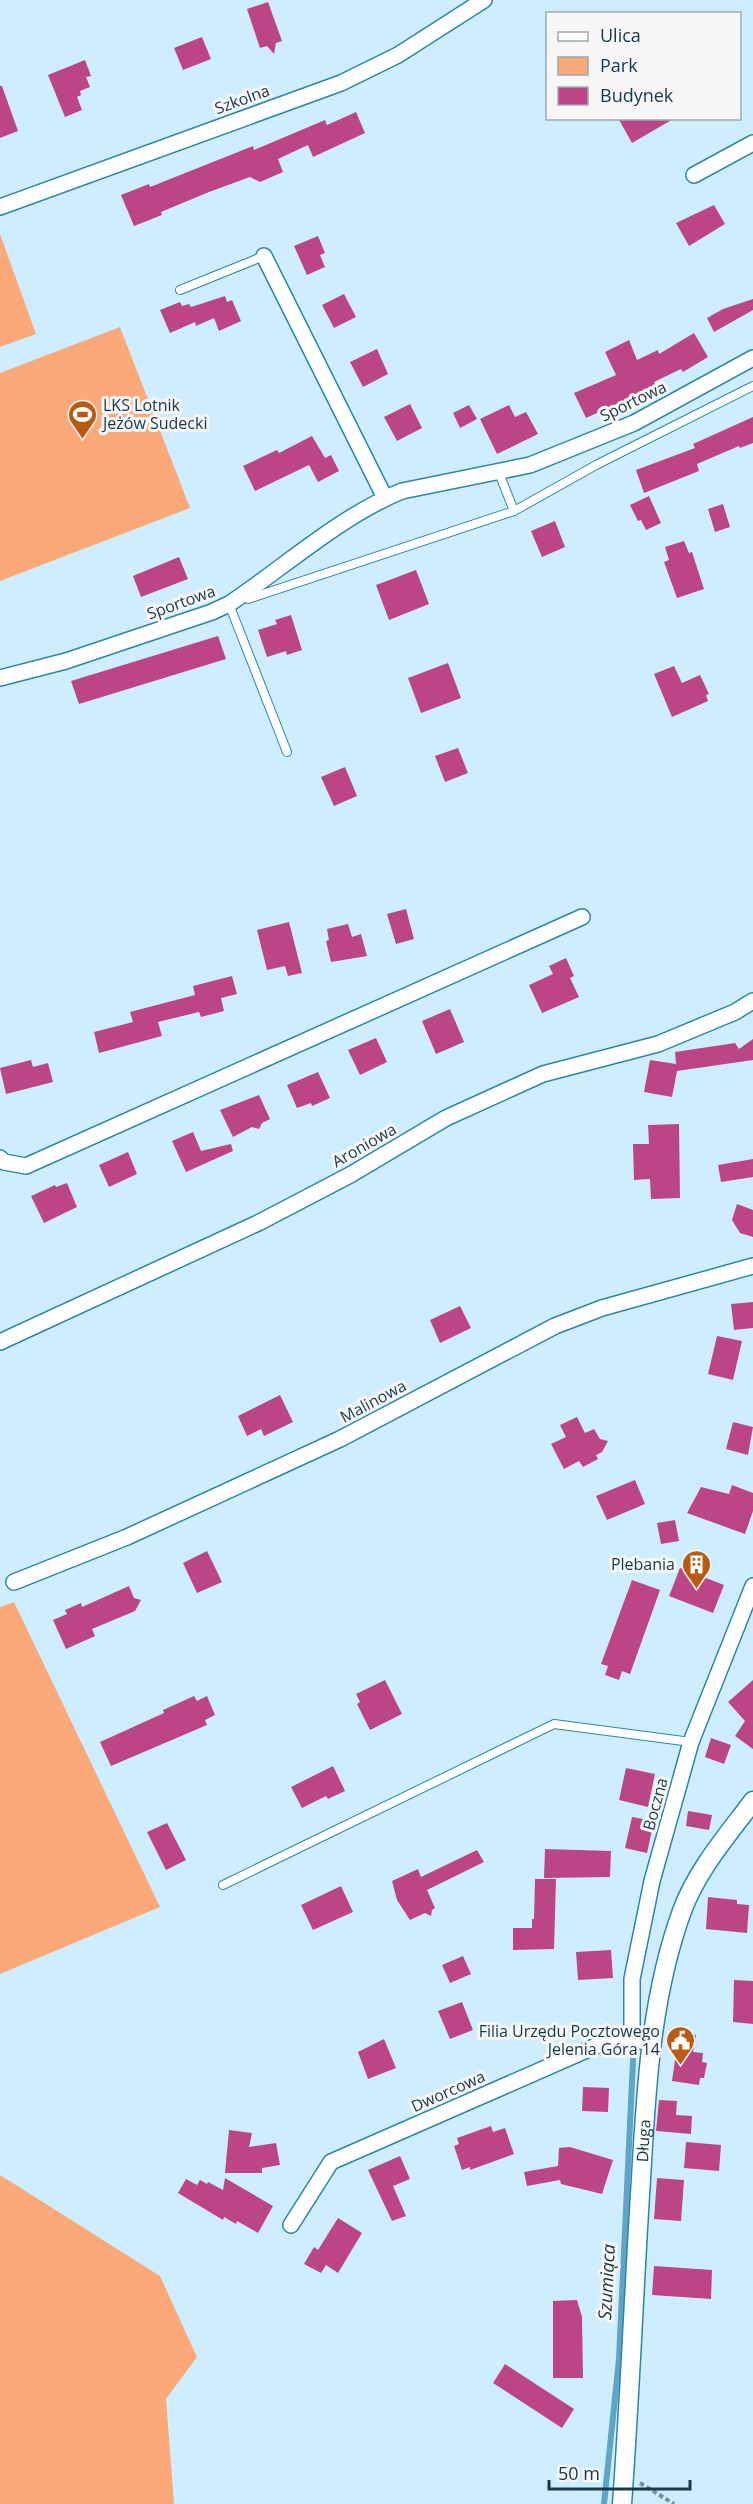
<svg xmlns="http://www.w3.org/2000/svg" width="753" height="2504" viewBox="0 0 753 2504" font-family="'Open Sans',sans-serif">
	<rect width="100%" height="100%" fill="#ceeeff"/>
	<g fill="#fba979">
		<path d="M0,234L36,334L0,347Z"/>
		<path d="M120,327L190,508L0,581V373Z"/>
		<path d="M14,1602L160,1907L0,1974V1607Z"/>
		<path d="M0,2175L160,2276L197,2357L166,2399L174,2504H0Z"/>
	</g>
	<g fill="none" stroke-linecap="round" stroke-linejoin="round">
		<path stroke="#60a5c6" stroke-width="6" d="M604,2504L619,2359L633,2060"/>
	</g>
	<g fill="#bc4685">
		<path d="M268,2L282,41L276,43L274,54L267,46L260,48L247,9Z"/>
		<path d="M202,37L211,59L183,70L174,48Z"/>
		<path d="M85,60L91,76L86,77L90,87L80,91L81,95L77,97L82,110L65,117L48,75Z"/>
		<path d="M0,86H2L18,131L0,138Z"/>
		<path d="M356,112L365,133L313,157L308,145L278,159L283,172L260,182L250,177L209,192L161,212L162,215L134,226L121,195L149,184L150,187L253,146L254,150L325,120L327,125Z"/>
		<path d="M618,118H675L632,143Z"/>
		<path d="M714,205L725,224L689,246L676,223Z"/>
		<path d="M318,236L325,253L320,255L325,267L307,275L294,246Z"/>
		<path d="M344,294L356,317L334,328L322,305Z"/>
		<path d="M225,296L227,302L232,300L241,321L219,331L214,318L196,326L195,322L170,333L160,310L180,302L182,306L189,304L191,307Z"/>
		<path d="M753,299V310L714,332L707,318L723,309Z"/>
		<path d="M694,333L708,357L683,372L681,369L654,382L656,386L586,418L574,393L616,375L605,352L629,340L637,360L658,350L659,354Z"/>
		<path d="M377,349L388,374L363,387L350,362Z"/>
		<path d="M410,404L422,428L397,441L384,417Z"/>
		<path d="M469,405L477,419L460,428L453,413Z"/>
		<path d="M509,405L515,417L526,412L538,434L497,454L480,419Z"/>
		<path d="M753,417V443L740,448L739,446L697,464L699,471L644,493L636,470L695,448L693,444Z"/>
		<path d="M312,436L325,458L331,455L339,471L318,482L309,465L255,491L243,466L277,450L279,453Z"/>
		<path d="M649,496L661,523L646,530L641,520L638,521L630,505Z"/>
		<path d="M723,504L730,527L715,532L708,509Z"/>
		<path d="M555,521L565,547L542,557L531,531Z"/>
		<path d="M684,541L689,553L692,552L704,589L677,598L664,562L669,560L665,547Z"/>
		<path d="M179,557L188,579L141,597L133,576Z"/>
		<path d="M416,570L429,604L389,620L376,585Z"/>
		<path d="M291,615L302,650L287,655L286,651L267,657L258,630L277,624L275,620Z"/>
		<path d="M218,636L226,659L79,704L71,681Z"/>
		<path d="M448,663L461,698L421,713L408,678Z"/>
		<path d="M674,666L682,683L700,675L709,694L706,695L708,701L672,717L654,674Z"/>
		<path d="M458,748L468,773L445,782L435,756Z"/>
		<path d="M345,767L357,796L334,806L321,777Z"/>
		<path d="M406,909L414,939L396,944L387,914Z"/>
		<path d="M289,922L302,973L288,976L285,966L267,970L257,930Z"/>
		<path d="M348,924L352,937L361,934L367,956L331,962L326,941L329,940L327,929Z"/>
		<path d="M566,958L574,976L570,978L579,997L542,1013L529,985L553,974L549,966Z"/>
		<path d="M232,976L237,994L221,998L224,1011L201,1017L199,1012L158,1022L162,1036L99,1053L94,1032L133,1022L130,1012L195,995L193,986Z"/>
		<path d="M450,1009L464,1042L436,1054L422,1021Z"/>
		<path d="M376,1038L387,1062L360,1075L348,1050Z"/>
		<path d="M753,1039V1060L677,1071L672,1097L644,1092L650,1060L676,1064L675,1052L735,1043L739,1049Z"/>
		<path d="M31,1060L33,1067L48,1063L53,1082L6,1094L0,1068Z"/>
		<path d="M318,1072L330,1098L312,1106L311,1103L297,1108L287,1085Z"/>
		<path d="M259,1095L270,1119L262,1123L259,1129L252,1127L233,1137L220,1110Z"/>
		<path d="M679,1124L680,1198L651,1199L650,1179L634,1180L633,1144H649L648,1125Z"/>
		<path d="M193,1132L201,1151L231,1144L233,1151L186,1172L172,1141Z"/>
		<path d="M128,1152L137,1174L109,1187L99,1165Z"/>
		<path d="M753,1159V1177L721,1182L718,1165Z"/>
		<path d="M67,1183L77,1207L44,1223L31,1196L55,1185L56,1187Z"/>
		<path d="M737,1204L753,1210V1237L740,1233L732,1220Z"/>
		<path d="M753,1302V1328L734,1330L731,1304Z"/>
		<path d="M460,1306L471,1328L440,1343L430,1320Z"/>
		<path d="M717,1336L742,1341L733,1380L708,1374Z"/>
		<path d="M280,1395L293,1422L264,1436L261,1429L247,1436L238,1416Z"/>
		<path d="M577,1417L585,1433L594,1429L600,1439L608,1441L602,1452L596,1455L598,1459L583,1467L579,1461L564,1469L551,1444L566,1437L560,1425Z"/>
		<path d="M733,1422L753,1427L748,1455L726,1449Z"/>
		<path d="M635,1480L645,1504L607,1520L596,1496Z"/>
		<path d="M732,1485L753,1493V1511L745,1534L687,1513L701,1487L729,1494Z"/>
		<path d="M675,1520L679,1541L661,1544L657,1523Z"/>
		<path d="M207,1551L222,1582L197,1593L183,1563Z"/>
		<path d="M680,1568L724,1585L713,1613L669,1596Z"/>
		<path d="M632,1580L660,1590L630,1674L622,1671L619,1680L605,1675L608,1666L601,1664Z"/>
		<path d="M129,1586L134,1598L141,1600L135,1611L92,1629L95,1636L66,1649L53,1620L67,1614L65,1610L81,1603L82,1607Z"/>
		<path d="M385,1680L402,1714L370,1730L357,1704L360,1702L356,1694Z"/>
		<path d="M753,1680V1749L735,1736L745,1721L728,1702Z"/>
		<path d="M194,1696L197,1701L207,1696L215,1715L205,1720L207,1725L111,1766L100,1742L164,1713L163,1710Z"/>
		<path d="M711,1738L731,1745L724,1764L705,1757Z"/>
		<path d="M333,1766L345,1791L328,1799L326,1796L302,1808L291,1787Z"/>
		<path d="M626,1768L655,1774L648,1807L619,1800Z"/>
		<path d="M688,1811L712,1815L709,1830L686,1826Z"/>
		<path d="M632,1817L654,1821L647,1853L625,1848Z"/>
		<path d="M167,1823L186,1860L166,1870L147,1832Z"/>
		<path d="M545,1849L611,1851L610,1877L544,1878Z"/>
		<path d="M477,1850L484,1862L427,1890L435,1908L432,1910L431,1916L425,1913L410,1920L397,1900L392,1881L418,1869L421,1877Z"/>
		<path d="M535,1879H556L554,1949L513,1950V1928H532V1919H534Z"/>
		<path d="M341,1886L353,1912L313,1930L301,1905Z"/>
		<path d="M708,1897L737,1900V1904L749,1905L747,1933L706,1929Z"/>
		<path d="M611,1950L613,1978L578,1980L576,1952Z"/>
		<path d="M463,1956L471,1974L450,1983L442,1965Z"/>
		<path d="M734,1980L753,1981V2024L733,2022Z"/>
		<path d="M462,2002L473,2030L450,2039L438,2011Z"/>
		<path d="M679,2032L696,2035L693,2052L703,2053L702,2062L707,2063L704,2078H700L699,2085L672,2081Z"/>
		<path d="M384,2039L396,2068L368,2079L358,2052Z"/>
		<path d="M583,2087L609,2088L608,2112L582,2111Z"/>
		<path d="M659,2100L677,2101L676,2115L692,2116L691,2134L656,2131Z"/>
		<path d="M491,2126L493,2132L505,2128L514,2154L470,2170V2167L462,2170L454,2146L459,2144L457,2138Z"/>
		<path d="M229,2130L252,2133L249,2147L276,2143L280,2165L262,2168V2173H225Z"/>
		<path d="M686,2142L721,2145L719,2171L684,2168Z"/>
		<path d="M570,2147L613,2160L602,2194L561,2184L560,2180L527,2186L524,2172L558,2166L559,2148Z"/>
		<path d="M400,2156L410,2179L393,2186L406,2216L392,2221L368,2170Z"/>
		<path d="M225,2178L273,2206L258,2233L237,2221L236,2224L224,2217L223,2220L178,2193L186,2179L197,2185L200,2180L207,2184L208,2182L223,2190Z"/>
		<path d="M657,2178L684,2180L681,2221L654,2219Z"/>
		<path d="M338,2218L362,2233L338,2273L326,2265L321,2273L304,2264L314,2247L318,2250Z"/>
		<path d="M654,2266L712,2270L711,2299L652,2295Z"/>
		<path d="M577,2300L582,2317L583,2378H553V2301Z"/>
		<path d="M505,2364L574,2409L562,2428L493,2383Z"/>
	</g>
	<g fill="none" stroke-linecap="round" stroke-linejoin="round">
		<defs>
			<g id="service">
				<path d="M180,290L264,256"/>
				<path d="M499,473L514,511"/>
				<path d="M243,595L248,599L514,511L598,464L753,386"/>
				<path d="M229,604L287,752"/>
				<path d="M223,1885L554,1724L691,1742"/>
			</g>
			<g id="minor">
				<path d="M694,175L753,143"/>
				<path d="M0,207L341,83L398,55L484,0"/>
				<path d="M264,256L385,498"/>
				<path d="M0,678L66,661L212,612L229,604C283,568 342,515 402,491L530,465L634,423L753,358"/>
				<path d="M0,1158L4,1162L26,1166L582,917"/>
				<path d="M0,1342L258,1223L350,1175L446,1118L543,1074L658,1044L735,1012L753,1001"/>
				<path d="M14,1582L127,1537L340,1439L555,1326L602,1308L753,1266"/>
				<path d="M632,2040V1979L652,1881L691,1742L753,1586"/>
				<path d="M291,2225L331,2162L605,2042L643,2041"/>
			</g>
			<g id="tertiary">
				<path id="s1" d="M622,2504C630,2396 634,2287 641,2179C646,2089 651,1996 682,1911C697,1870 727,1836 753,1801"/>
			</g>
		</defs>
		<use href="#service" stroke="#2b85ab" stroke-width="10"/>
		<use href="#minor" stroke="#2b85ab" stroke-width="18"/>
		<use href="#tertiary" stroke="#2b85ab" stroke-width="21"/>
		<path stroke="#6e90a1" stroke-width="4" stroke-dasharray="4.5 3" stroke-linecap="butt" d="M640,2483L674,2504"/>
		<use href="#service" stroke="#fff" stroke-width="8"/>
		<use href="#minor" stroke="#fff" stroke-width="15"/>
		<use href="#tertiary" stroke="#fff" stroke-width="18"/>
	</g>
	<defs>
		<symbol id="stadium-pin" viewBox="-11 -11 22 30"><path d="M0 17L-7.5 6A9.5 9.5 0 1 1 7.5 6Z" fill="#ba5b13" stroke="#f6f6f6"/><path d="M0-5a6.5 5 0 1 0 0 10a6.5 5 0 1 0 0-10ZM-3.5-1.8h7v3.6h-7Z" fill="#fff"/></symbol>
		<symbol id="building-pin" viewBox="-11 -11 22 30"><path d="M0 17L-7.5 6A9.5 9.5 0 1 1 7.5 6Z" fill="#ba5b13" stroke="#f6f6f6"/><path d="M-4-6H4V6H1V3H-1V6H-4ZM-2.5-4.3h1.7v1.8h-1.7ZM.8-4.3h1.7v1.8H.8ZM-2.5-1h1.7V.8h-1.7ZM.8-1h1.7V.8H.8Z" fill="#fff"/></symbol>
		<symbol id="civic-pin" viewBox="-11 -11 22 30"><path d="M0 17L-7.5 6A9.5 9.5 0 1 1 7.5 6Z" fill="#ba5b13" stroke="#f6f6f6"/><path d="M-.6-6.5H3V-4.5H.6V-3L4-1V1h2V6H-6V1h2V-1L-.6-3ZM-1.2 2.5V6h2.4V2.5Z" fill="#fff"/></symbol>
	</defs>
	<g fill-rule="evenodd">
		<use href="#stadium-pin" x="66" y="398" width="33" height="45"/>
		<use href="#building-pin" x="680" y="1548" width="33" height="45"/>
		<use href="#civic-pin" x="664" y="2024" width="33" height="45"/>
	</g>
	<g text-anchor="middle" stroke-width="6" stroke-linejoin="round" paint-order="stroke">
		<g font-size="16" fill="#143949" stroke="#f6f6f6">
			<text transform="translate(242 99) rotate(-20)" y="6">Szkolna</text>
			<text transform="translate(633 401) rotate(-26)" y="6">Sportowa</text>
			<text transform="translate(181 602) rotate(-20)" y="6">Sportowa</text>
			<text transform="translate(364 1145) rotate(-30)" y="6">Aroniowa</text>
			<text transform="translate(373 1401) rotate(-28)" y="6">Malinowa</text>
			<text transform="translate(655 1804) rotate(-75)" y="6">Boczna</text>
			<text transform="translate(448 2091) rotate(-24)" y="6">Dworcowa</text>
			<text dy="6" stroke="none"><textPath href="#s1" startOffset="364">Długa</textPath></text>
		</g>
		<g font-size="16" fill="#143949" stroke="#f6f6f6" text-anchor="end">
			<text x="103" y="411" text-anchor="start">LKS Lotnik<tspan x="103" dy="18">Jeżów Sudecki</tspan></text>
			<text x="675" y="1570">Plebania</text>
			<text x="660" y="2037">Filia Urzędu Pocztowego<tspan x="660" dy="18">Jelenia Góra 14</tspan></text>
		</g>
		<g font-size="18" font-style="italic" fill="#18323e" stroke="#f6f6f6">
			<text transform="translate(607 2282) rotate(-87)" y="6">Szumiąca</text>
		</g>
	</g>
	<rect x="546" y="12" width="195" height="108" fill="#f6f6f6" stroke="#9caab1" stroke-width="1.5"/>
	<rect x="558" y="32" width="30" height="9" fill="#ffffff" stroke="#9caab1" stroke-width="1.5"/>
	<text x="600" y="42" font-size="18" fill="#143949">Ulica</text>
	<rect x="558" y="57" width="30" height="18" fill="#fba979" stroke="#9caab1" stroke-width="1.5"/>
	<text x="600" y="72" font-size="18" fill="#143949">Park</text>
	<rect x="558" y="87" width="30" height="18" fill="#bc4685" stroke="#9caab1" stroke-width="1.5"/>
	<text x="600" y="102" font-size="18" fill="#143949">Budynek</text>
	<path d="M549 2480v9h141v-9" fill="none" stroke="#143949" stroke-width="3"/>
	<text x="558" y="2480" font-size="18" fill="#143949" stroke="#f6f6f6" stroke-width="4.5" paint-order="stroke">50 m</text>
</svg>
